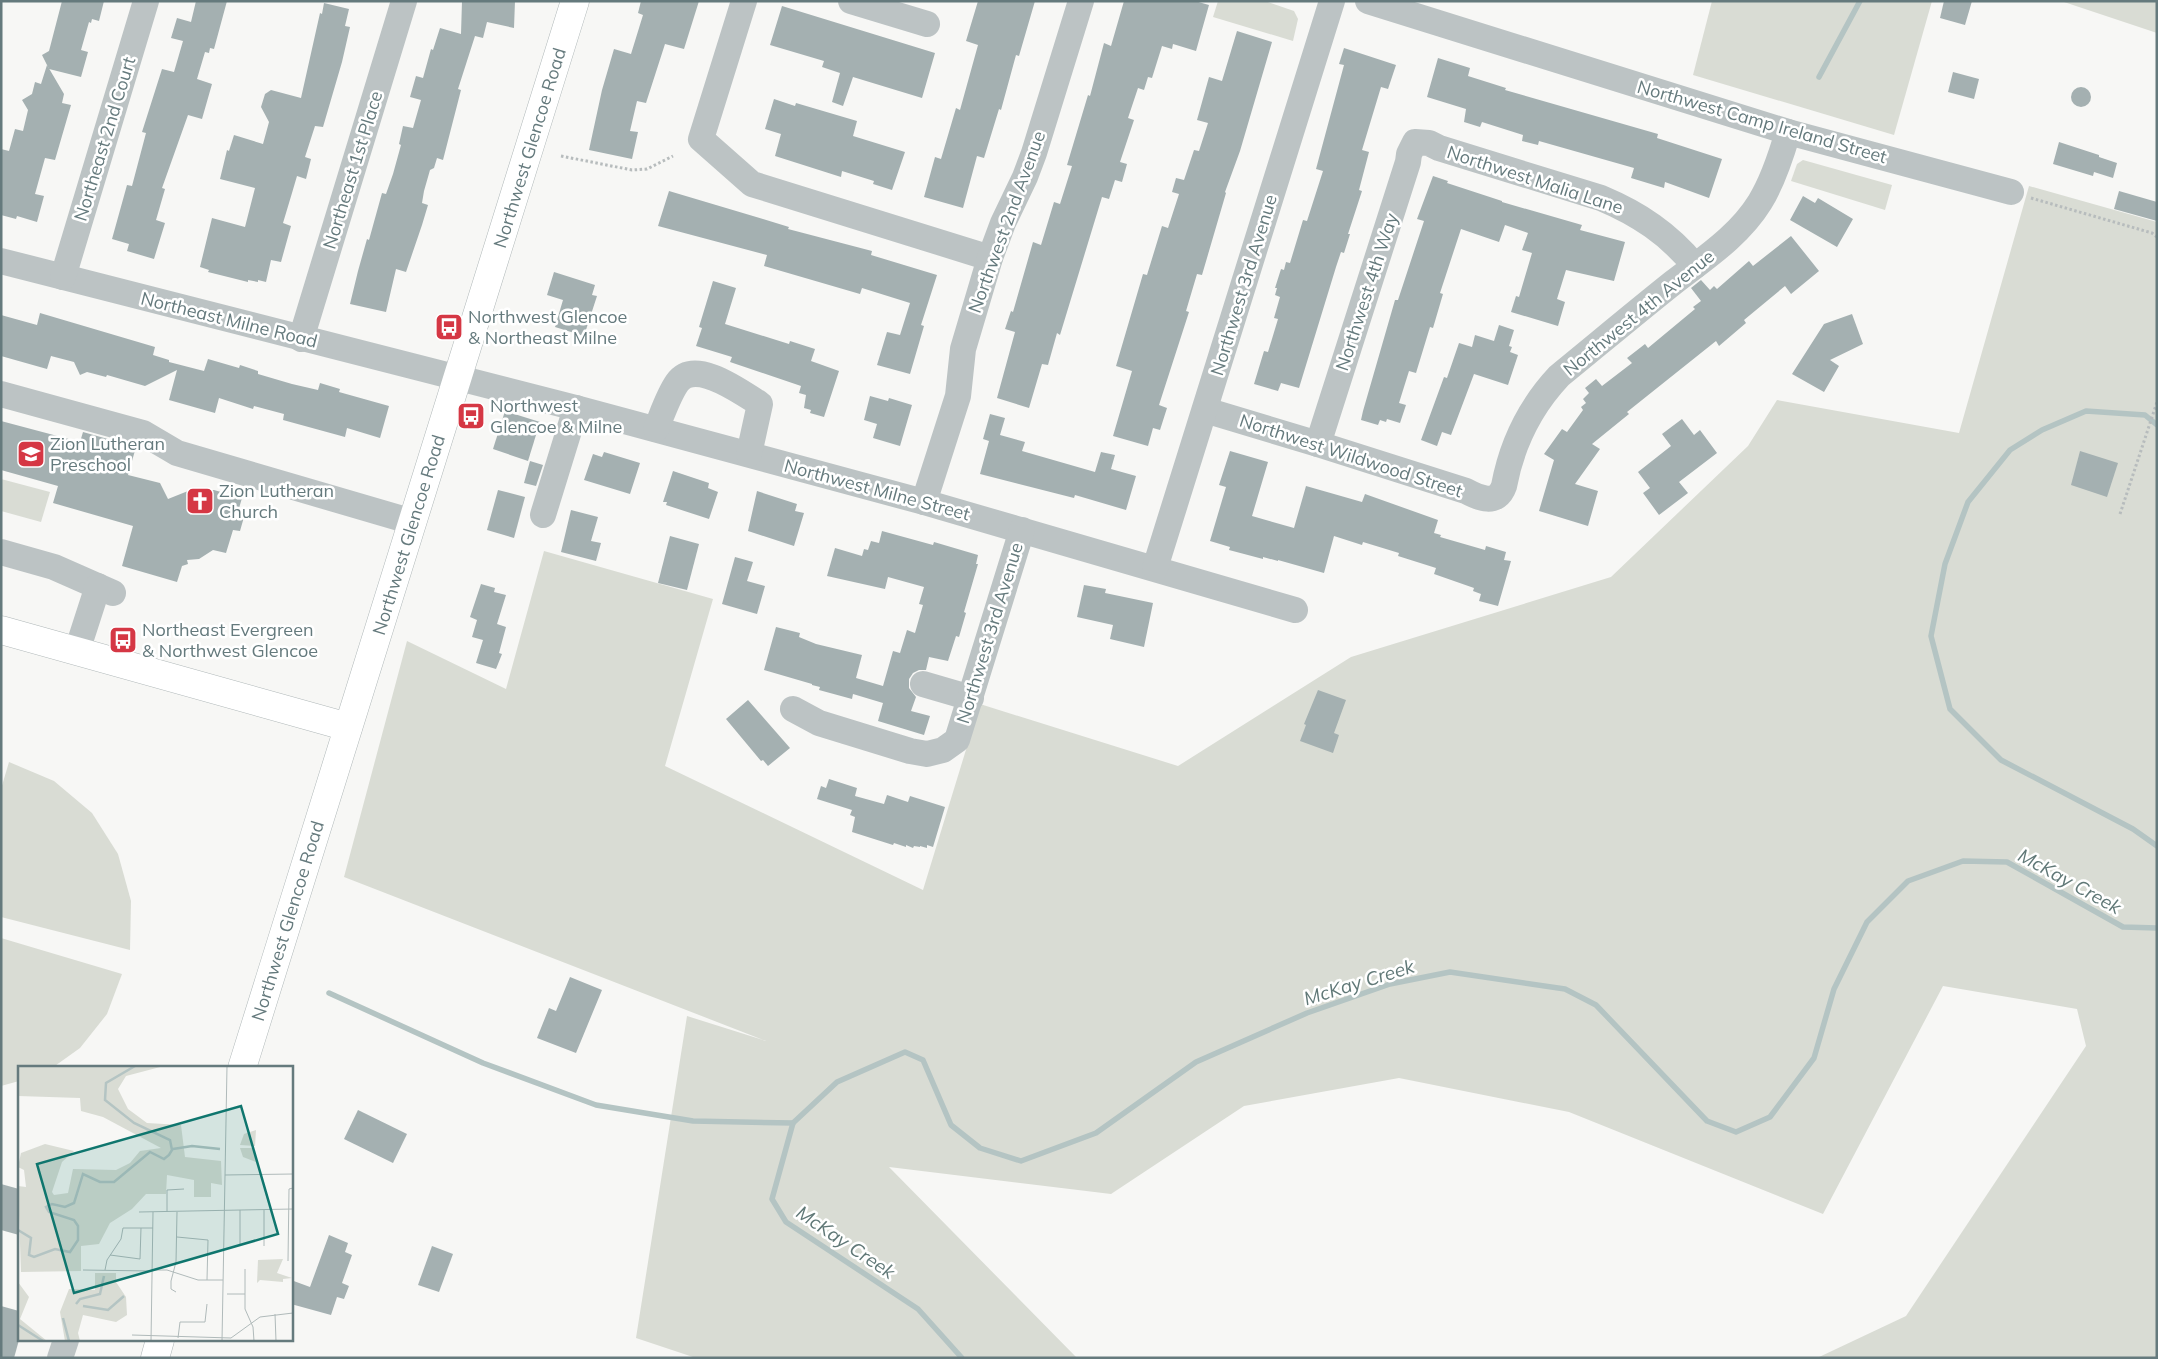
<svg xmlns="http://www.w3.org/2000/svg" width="2158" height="1359" viewBox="0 0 2158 1359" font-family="Mulish,sans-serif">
	<rect width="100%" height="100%" fill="#f7f7f5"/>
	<g fill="#d9dcd4">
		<path d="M1218,1H1265L1294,11L1298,19L1293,41L1213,17Z"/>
		<path d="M1712,1H1932L1894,135L1693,75Z"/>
		<path d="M2061,1H2157V33Z"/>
		<path d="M1803,160L1892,185L1885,210L1791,181L1797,164Z"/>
		<path d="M2029,186L2157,222V1358H1817L1906,1316L2086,1046L2077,1009L1943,986L1823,1214L1569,1112L1399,1078L1244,1106L1111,1194L889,1167L1077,1358H696L636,1338L687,1016L766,1041L344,877L407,641L506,689L544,551L713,599L665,766L923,890L980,704L1178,766L1351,657L1611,577L1748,446L1777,400L1959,433Z"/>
		<path d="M1,479L50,492L41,522L1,511Z"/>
		<path d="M9,762L54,781L92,813L118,854L131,901L130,950L1,917V789Z"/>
		<path d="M1,938L122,974L107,1014L80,1048L52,1068H19V1081L1,1086Z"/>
	</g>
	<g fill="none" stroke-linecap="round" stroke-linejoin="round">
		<g stroke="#b4c4c3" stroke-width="5.5">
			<path d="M1819,77L1860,1"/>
			<path d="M2157,425L2145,415L2086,411L2042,430L2010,450L1968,502L1945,564L1931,636L1950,709L2001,760L2133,829L2157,846"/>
			<path d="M329,993L483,1063L596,1105L693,1121L793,1123"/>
			<path d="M962,1358L918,1309L786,1222L772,1199L793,1123L837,1082L905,1052L923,1060L951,1125L980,1148L1021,1161L1096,1133L1196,1062L1307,1013L1390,984L1450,972L1565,989L1596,1005L1707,1121L1736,1132L1770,1117L1814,1058L1834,989L1867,922L1908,881L1963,861L2007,862L2123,927L2157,928"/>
		</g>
	</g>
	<g fill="#a4b0b1">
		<path d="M62,1H104L99,21L92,19L91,23L89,22L81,50L88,52L81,77L49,69L42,55L49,51Z"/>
		<path d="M196,1H227L214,49L210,48L209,53L205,52L197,79L212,84L202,119L188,115L162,188L165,189L156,220L165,223L154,259L127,251L129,244L112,239L127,185L132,186L146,133L142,132L162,69L174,72L183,41L171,38L177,18L191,22Z"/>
		<path d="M462,1H515L514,28L487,22L483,38L475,36L458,89L461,90L443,160L437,158L434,168L430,170L424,191L422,203L428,205L422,225L406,272L396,269L386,312L350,304L358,271L367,239L369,240L382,193L386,194L393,174L401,145L399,144L403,126L413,128L421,100L410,97L416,76L423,78L431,49L433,50L440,28L461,34Z"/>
		<path d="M641,1H699L684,49L665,44L646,103L637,101L630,131L638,132L632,159L589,150L602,90L614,49L631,54L643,15L638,13Z"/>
		<path d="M978,1H1035L1019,56L1016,55L1001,110L999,109L984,158L977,156L963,208L924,197L935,157L941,159L956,108L960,110L978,45L966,41Z"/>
		<path d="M1124,1H1195L1209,5L1196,51L1173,44L1172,49L1162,46L1152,78L1148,77L1144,90L1138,88L1128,118L1134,120L1120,162L1127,164L1122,182L1115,180L1109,199L1102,197L1060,335L1057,333L1048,365L1042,364L1029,408L997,398L1015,332L1005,329L1011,311L1013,312L1033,242L1041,245L1054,202L1060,204L1072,166L1067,165L1088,95L1090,96L1104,43L1111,46Z"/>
		<path d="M1944,1H1972L1965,25L1940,18Z"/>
		<path d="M324,3L349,9L345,26L350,27L342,62L323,127L315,126L305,157L311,159L306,179L297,176L292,193L283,223L291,226L281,262L271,260L266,282L258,280V282L248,280V282L208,272L209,270L200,267L212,218L245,227L255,188L220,179L227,150L229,151L234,135L263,144L269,122L261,107L265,94L271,90L301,98L320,13L322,14Z"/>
		<path d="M782,6L935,53L922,98L853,77L843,106L832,102L840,73L822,67L824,61L770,45Z"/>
		<path d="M1237,31L1272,42L1240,151L1225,192L1226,193L1202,275L1197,274L1186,311L1189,312L1159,405L1167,408L1160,430L1153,428L1148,446L1113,436L1132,371L1116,366L1143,274L1147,275L1162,226L1168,228L1179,194L1172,192L1176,178L1184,180L1194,150L1199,151L1208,123L1197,120L1209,77L1222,81Z"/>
		<path d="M1344,48L1396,65L1388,89L1381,87L1362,150L1369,152L1359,190L1362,191L1348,234H1350L1344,253L1341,252L1336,267L1299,388L1281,383L1278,391L1254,384L1264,351L1268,352L1278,319L1274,318L1280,297L1275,295L1277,288H1275L1281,269L1284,270L1286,262L1290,263L1303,220L1307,221L1323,171L1316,169L1344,65L1339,64Z"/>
		<path d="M1438,58L1470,68L1468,76L1506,88L1505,90L1658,134L1657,138L1722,159L1709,198L1665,182L1664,188L1631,178L1634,168L1539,141L1538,145L1522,141L1523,135L1482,122L1480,127L1464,122L1466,109L1427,97Z"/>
		<path d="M47,65L64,94L62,103L71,105L55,160L45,158L35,194L44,196L37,222L17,216L16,219L1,215V149L9,151L15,129L23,131L28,110L22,100L32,94L35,82L41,84Z"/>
		<path d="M1953,72L1979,79L1974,99L1948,92Z"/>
		<circle cx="2081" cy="97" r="10"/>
		<path d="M774,99L795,106L796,103L857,121L853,136L905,152L892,190L873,184L874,181L842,171L841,177L775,156L781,134L765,129Z"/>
		<path d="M2059,142L2099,155V157L2117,163L2113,178L2094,172L2093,176L2053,164Z"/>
		<path d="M1433,176L1448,181L1447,183L1502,201V202L1582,225L1580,230L1625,242L1614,281L1566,270L1557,299L1565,302L1558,326L1511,312L1516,296L1519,297L1532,253L1522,250L1528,233L1505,225L1499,242L1461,229L1440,293L1443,294L1433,328L1430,327L1416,373L1409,371L1399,403L1406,405L1400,423L1387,419L1386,422L1380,420L1378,425L1361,420L1363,411L1395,300H1398L1424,221L1417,219Z"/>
		<path d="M669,191L763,219L789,227L788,229L872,251L871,255L937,275L921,325L924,326L910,374L877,365L887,332L900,335L910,303L862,288L860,294L764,266L767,255L658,226Z"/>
		<path d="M2119,191L2157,202V221L2114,209Z"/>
		<path d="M1803,196L1815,203L1818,198L1853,219L1837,247L1790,220Z"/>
		<path d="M1791,236L1819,271L1791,294L1785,286L1744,320L1746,323L1719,346L1716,341L1627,412L1629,414L1592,444L1600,449L1575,484L1598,491L1588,526L1539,511L1554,460L1544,454L1562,429L1567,432L1583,410L1581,407L1586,403L1583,399L1589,393L1585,388L1596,379L1602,386L1632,363L1627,358L1645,344L1648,348L1695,309L1693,307L1701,301L1691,288L1701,280L1710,290L1714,286L1717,289L1749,261L1753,266Z"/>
		<path d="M554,272L595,285L592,295L597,296L584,336L555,327L563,300L547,295Z"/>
		<path d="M713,281L736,288L725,324L789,344L790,341L815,349L811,361L839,371L824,417L810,413L811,410L804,408L806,395L799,393L801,386L730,362L732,357L696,346L702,328L699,327Z"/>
		<path d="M40,313L155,347L153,355L169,360V362L204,371L208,359L239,368L240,365L258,371V374L292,384L318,390L320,383L340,389L339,392L389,406L380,438L347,428L345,437L283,420L284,414L254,406L253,409L219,398L215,413L169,400L177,370L145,386L107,375L106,377L87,372L80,375L74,362L51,356L47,369L1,356V315L37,325Z"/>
		<path d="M1852,314L1863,344L1830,360L1839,366L1824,392L1792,374L1824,324Z"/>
		<path d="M1499,325L1514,330L1509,346L1512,347L1510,352L1518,355L1508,385L1474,374L1451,435L1442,432L1437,446L1421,440L1444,377L1447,378L1459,343L1472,347L1475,335L1494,341Z"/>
		<path d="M870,396L888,401L889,398L912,405L900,446L873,438L877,424L864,420Z"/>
		<path d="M505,411L540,422L528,461L493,449Z"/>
		<path d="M990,414L1005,418L1000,435L1025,442L1022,451L1095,472L1101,452L1115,455L1111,469L1136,476L1126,510L1075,495L1074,498L980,474L989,441L983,439Z"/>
		<path d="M1682,419L1694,435L1700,430L1717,453L1679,482L1688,493L1659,515L1643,493L1650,488L1638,472L1671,446L1662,434Z"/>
		<path d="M1,421L80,442L83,432L136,447L128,475L160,483L168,499L188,491L214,490L242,498L237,515L244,517L240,531L233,530L226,553L213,550L199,559L187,560L188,564L182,566L177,582L122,566L133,526L53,503L58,486L1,470Z"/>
		<path d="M1230,451L1268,462L1252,516L1294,528L1306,486L1362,502L1365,494L1438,520L1434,533L1441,535L1440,537L1485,550L1486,546L1506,552L1504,560L1511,561L1498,606L1479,601L1481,594L1473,591L1474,588L1434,574L1436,568L1398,556L1399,553L1363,542L1362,545L1334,536L1324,573L1278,560V561L1263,557V559L1229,550L1230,547L1210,541L1226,487L1219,485Z"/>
		<path d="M2080,451L2118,463L2107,497L2071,485Z"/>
		<path d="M604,452L640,463L630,494L584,480L593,454L602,457Z"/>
		<path d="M530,461L543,465L536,486L524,483Z"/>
		<path d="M673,471L709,483L708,488L718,492L709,519L666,505L667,502H663Z"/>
		<path d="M498,490L525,497L514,538L487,530Z"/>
		<path d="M757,491L797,504L795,511L804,513L794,546L748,531Z"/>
		<path d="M571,510L598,517L591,541L601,543L596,561L561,552Z"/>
		<path d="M882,531L933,545L934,542L978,555L976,564H978L964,612L966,613L959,637L956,636L948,661L929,657L926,670H919L913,673L909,679V688L916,697L911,711L930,716L924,735L878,721L883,703L853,694L852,699L819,690L820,687L812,685V684L764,670L776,627L800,633L799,637L816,644L862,655L856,678L883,686L893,651L900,653L907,630L915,633L923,605L919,604L924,587L888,577L885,589L827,576L835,548L862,556L864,549L868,550L871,541L879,543Z"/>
		<path d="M670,536L699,544L687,590L658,583Z"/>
		<path d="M735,557L753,562L747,581L765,586L757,614L722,604Z"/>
		<path d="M481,584L495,588L494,592L506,595L497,624L506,627L499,653L502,654L496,669L476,663L483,640L472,637L477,620L470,617Z"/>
		<path d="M1084,585L1106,589L1105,593L1153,603L1144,647L1110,639L1113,625L1077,617Z"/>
		<path d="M1318,690L1346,700L1334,733L1339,735L1333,753L1300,741L1306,725L1304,724Z"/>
		<path d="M748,700L790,748L768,766L763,760L761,761L726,719Z"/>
		<path d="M829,779L857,788L855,796L884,804L887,795L908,802L910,796L945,807L933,847L927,845V848L920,846V847L914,846L913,848L906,845V847L894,843L893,845L852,832L855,817L850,815L852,810L817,799L821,786L826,788Z"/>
		<path d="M570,977L602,990L576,1053L537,1038L549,1008L556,1011Z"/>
		<path d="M358,1110L407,1134L393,1163L344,1139Z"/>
		<path d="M1,1184L19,1189V1235L1,1230Z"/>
		<path d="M329,1235L348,1243L345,1252L352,1255L342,1283L349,1286L344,1299L337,1297L331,1315L291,1304V1280L310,1287Z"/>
		<path d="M432,1246L453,1254L439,1292L418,1285Z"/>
		<path d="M1,1306L19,1311V1340L14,1358H1Z"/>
	</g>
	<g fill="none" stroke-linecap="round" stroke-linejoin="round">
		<defs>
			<g id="major">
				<path d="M1,630L348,727"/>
				<path d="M242,1068L575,1"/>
				<path d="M155,1358L160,1340"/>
			</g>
		</defs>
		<use href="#major" stroke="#b0b8b9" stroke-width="29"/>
		<g stroke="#b7bcbd" stroke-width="3" stroke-dasharray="2.5 2.5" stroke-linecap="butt">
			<path d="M561,156L632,170L647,169L673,156"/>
			<path d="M2031,198L2152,233L2157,237"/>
			<path d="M2120,514L2157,402"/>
		</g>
		<g stroke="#bcc3c4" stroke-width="26">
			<path d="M744,1L701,139L752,184L990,258"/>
			<path d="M851,1L927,24"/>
			<path d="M1368,1L1788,132L2011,192"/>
			<path d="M1,261L576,408L924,502L1295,610"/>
			<path d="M63,277L146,1"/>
			<path d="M301,339L404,1"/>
			<path d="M1,394L143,433L177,453L413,522"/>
			<path d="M1205,410L1318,444L1466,491C1479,498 1497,506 1504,486C1512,443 1529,408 1559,376C1597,345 1635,313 1674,282C1705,258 1739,236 1760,202C1773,181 1781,156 1788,132"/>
			<path d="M656,429C662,415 668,396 677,383C695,357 742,393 760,404L749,454"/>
			<path d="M1318,444L1408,162L1409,154L1415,142L1429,143L1439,148L1601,198C1639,214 1669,234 1695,266"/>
			<path d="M924,502L958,396L963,349L990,258L1003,223L1025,177L1034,153L1081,1"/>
			<path d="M543,515L576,408"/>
			<path d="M1,552L54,567L113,593"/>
			<path d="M1155,568L1332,1"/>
			<path d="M77,651L98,586"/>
			<path d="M923,684L971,698"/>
			<path d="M793,709L819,723L910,751L927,754L943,750L957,740L1022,530"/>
			<path d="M60,1358L66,1340"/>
		</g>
		<use href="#major" stroke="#fff" stroke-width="28"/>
	</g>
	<defs>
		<symbol id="bus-square" viewBox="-11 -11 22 22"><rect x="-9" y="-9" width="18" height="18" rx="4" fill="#d53744" stroke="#fff"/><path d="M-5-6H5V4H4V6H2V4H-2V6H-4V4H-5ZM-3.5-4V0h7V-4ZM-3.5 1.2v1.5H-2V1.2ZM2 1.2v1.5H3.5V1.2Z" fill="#fff"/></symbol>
		<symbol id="school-square" viewBox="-11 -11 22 22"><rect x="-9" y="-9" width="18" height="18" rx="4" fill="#d53744" stroke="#fff"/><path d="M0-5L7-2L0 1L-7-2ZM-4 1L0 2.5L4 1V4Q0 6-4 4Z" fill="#fff"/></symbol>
		<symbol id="church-square" viewBox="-11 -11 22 22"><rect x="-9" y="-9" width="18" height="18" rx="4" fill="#d53744" stroke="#fff"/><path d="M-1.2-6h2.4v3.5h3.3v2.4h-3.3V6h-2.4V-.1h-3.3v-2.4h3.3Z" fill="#fff"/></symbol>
	</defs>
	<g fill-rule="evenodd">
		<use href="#bus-square" x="433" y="311" width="32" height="32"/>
		<use href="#bus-square" x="455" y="400" width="32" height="32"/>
		<use href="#school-square" x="15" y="438" width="32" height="32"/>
		<use href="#church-square" x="184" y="485" width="32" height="32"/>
		<use href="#bus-square" x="107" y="624" width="32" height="32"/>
	</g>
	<g text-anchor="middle" stroke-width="5" stroke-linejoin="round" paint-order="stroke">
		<g font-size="18" fill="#657a7d" stroke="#fff">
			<text transform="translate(1762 122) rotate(16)" y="6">Northwest Camp Ireland Street</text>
			<text transform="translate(105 139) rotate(-73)" y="6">Northeast 2nd Court</text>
			<text transform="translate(530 148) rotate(-73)" y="6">Northwest Glencoe Road</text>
			<text transform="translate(353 170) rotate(-73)" y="6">Northeast 1st Place</text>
			<text transform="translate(1535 180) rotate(18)" y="6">Northwest Malia Lane</text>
			<text transform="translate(1007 222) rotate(-70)" y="6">Northwest 2nd Avenue</text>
			<text transform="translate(1244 285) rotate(-73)" y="6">Northwest 3rd Avenue</text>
			<text transform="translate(1367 292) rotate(-72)" y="6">Northwest 4th Way</text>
			<text transform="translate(1639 313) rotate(-39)" y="6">Northwest 4th Avenue</text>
			<text transform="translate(229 320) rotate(14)" y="6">Northeast Milne Road</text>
			<text transform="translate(1351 456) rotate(18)" y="6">Northwest Wildwood Street</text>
			<text transform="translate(877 490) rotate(15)" y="6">Northwest Milne Street</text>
			<text transform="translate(409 535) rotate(-73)" y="6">Northwest Glencoe Road</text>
			<text transform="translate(990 633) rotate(-73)" y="6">Northwest 3rd Avenue</text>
			<text transform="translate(288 921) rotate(-73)" y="6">Northwest Glencoe Road</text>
		</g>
		<g font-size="18" fill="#657a7d" stroke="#fff" text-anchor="start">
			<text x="468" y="323">Northwest Glencoe<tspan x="468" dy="21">&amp; Northeast Milne</tspan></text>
			<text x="490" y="412">Northwest<tspan x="490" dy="21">Glencoe &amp; Milne</tspan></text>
			<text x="50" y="450">Zion Lutheran<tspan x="50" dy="21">Preschool</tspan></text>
			<text x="219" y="497">Zion Lutheran<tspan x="219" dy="21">Church</tspan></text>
			<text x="142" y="636">Northeast Evergreen<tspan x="142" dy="21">&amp; Northwest Glencoe</tspan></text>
		</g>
		<g font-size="19" font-style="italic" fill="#607877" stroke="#fff">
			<text transform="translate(2070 881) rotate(29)" y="7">McKay Creek</text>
			<text transform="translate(1359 982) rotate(-17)" y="7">McKay Creek</text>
			<text transform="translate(846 1242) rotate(34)" y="7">McKay Creek</text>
		</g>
	</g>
	<g transform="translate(18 1066)">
		<rect width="275" height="275" fill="#f7f7f5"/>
		<path d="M0,0H146L108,10L100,23L110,43L129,57L163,59L167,91L203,95L204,119L193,117V131H176V114L149,109L148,128H128L114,143L92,157L81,178L63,180V205L3,206L0,120L8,121L6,104L0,101L3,87L27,78L56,85L44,96L34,126L36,129L50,127L55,103L98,104L112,97L122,85L143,82L85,51L63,45L62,32L0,30ZM238,64L237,80L222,79L226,68ZM222,82H236L238,96L225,91ZM265,193L259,207L274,212L265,213V216L242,214L239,217L240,194ZM77,207H98V216L108,231L109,249L98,256L65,249L60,267L62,275H47L42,246L51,223L77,224ZM0,216L11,231L2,253L29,275H0Z" fill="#d9dcd4"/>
		<path fill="none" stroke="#b4c4c3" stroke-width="2.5" d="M155,83L174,80L202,83M0,164L13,172L11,189L16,191L37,183L52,186L60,174V160L56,154L31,146L28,141L34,138L47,141L56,137L65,108L82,116H96L132,86L146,93L151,89L154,84L152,74L116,57L87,34L88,17L117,0M58,238L62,233L82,228L86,210M65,240L90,244L106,230M45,252L51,275M0,259L25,275"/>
		<path fill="none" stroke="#b0baba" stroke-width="1" d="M207,109L275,108M121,146L275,143M149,146V124L166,123M159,171L190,174L189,214M222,180V144M246,180V144M92,189L122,193L123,162M270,195L271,123L275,122M227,203V243L235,261L236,275M65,204L133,205M87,204L89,194L103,173L105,162H135M134,204H149L180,214H205M158,226L153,223V215L158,196L159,146M209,228H227M257,248L258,275M114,269L213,272L242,251L275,247M160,272L162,256H187L189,238M133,275L135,146M204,275L209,0"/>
		<path fill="#0f766e" fill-opacity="0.15" stroke="#0f766e" stroke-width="2.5" d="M223,40L260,168L56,227L19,98Z"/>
		<rect width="275" height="275" fill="none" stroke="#657a7d" stroke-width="2.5"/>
	</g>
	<rect width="2158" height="1359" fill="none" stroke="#657a7d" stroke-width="5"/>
</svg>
